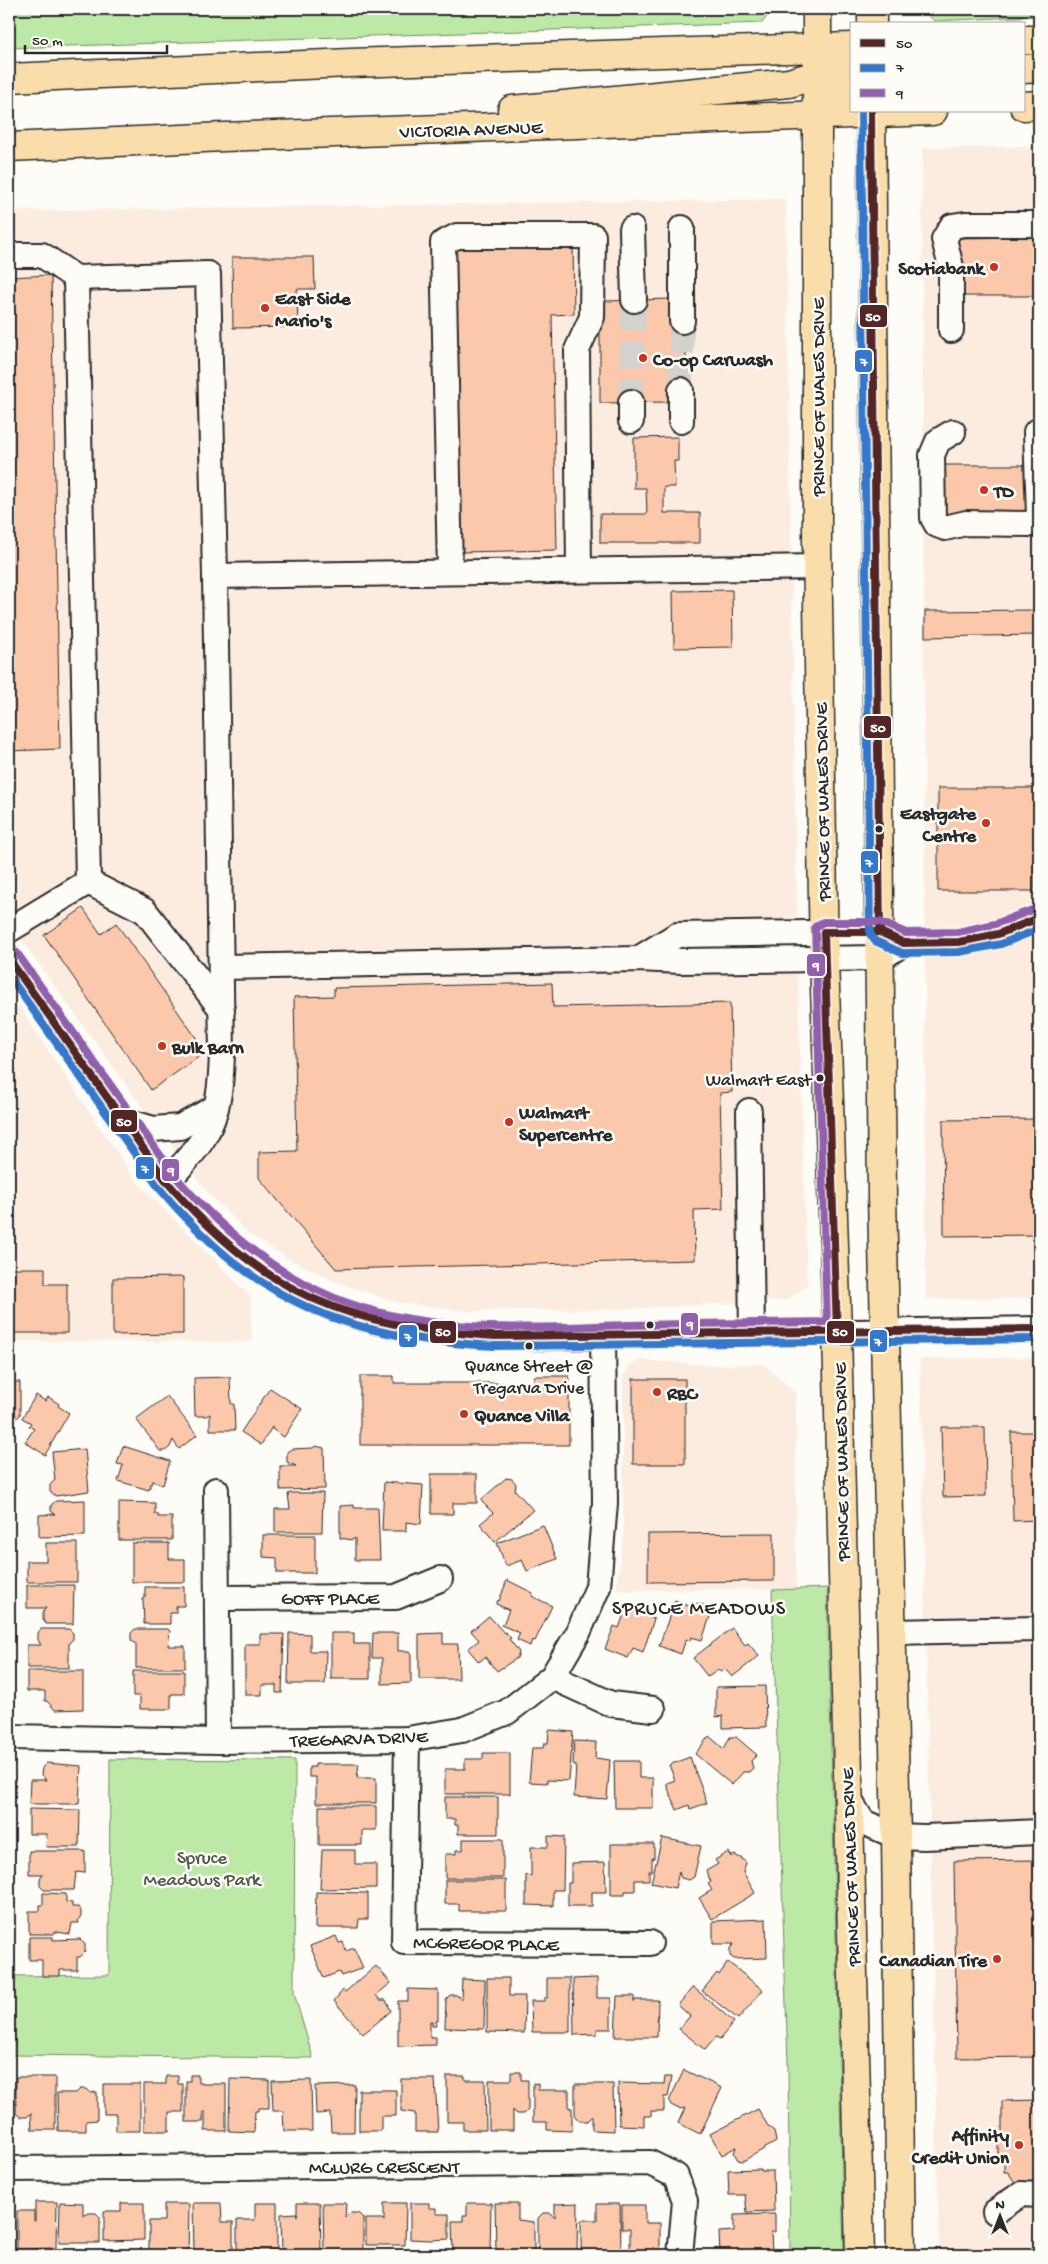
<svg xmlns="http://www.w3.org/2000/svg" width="1048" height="2264" viewBox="0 0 1048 2264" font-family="'Gochi Hand',sans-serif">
	<rect width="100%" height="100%" fill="#fdfcf7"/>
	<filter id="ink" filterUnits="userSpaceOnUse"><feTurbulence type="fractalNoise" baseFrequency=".02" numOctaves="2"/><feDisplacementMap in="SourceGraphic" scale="10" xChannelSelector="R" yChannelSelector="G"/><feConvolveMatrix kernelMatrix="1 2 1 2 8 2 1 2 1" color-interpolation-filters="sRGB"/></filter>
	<g filter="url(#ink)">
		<g fill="#fcece0">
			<path d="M1039,146V1298L926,1299L922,148Z"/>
			<path d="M786,199L798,983L807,1285L787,1300L625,1309L466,1311L396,1302L339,1283L289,1259L248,1233L208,1193L145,1111L9,923V211Z"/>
			<path d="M9,992L136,1181L251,1297L252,1342L9,1341Z"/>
			<path d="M1039,1357V2252H939L920,1359Z"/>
			<path d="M640,1360L708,1365L763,1364L796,1393V1589L616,1590L623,1540V1376L630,1365Z"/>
		</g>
		<g fill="#bde9a6" stroke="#748a68">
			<path d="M9,9H773L762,23L9,48Z"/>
			<path d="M922,9H1039V16L934,21Z"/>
			<path d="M827,1588L844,2255H790L788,2064L772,1590Z"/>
			<path d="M110,1759L295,1760L294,1993L313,2058L9,2055V1976L109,1975Z"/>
		</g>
		<g fill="#fbc8ac" stroke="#2b2b2b">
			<path d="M1034,237V296H955L954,238Z"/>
			<path d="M573,244L574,314L552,315L557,550L461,552L454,247Z"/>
			<path d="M232,257H314L315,289H297L298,327L233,328Z"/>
			<path d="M51,275L60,749L9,751V277Z"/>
			<path d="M670,299V321H686V390L671,402L600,403V327L606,301Z"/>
			<path d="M678,437V461H674L675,487H664V513H700V543H600V514H647L646,488H634V438Z"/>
			<rect x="935" y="465" width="98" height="49"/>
			<path d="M732,590L733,647L674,648L673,591Z"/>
			<path d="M1039,610V635L925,637V611Z"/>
			<path d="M938,788H1035L1034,891H938Z"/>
			<path d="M83,908L101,934L116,923L206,1052L151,1090L44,935Z"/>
			<path d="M552,983L553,1007L730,1003L732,1092L720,1093L723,1209L694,1210L695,1260L336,1269L259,1178V1152L297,1151L294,997L334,996V988Z"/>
			<path d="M1039,1119V1235L944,1236L943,1120Z"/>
			<path d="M9,1268H45V1284H67V1333H9Z"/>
			<path d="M183,1277V1334L113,1335V1278Z"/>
			<path d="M360,1376H394V1383H534V1376H569V1445H360Z"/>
			<path d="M230,1377L231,1404H234L235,1430H210V1414L206,1416H195L194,1378Z"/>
			<rect x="633" y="1379" width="52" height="85"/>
			<path d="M9,1382H20V1415L17,1418H9Z"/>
			<path d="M270,1388L302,1409L284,1437L272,1429V1427L261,1445L241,1432Z"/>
			<path d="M36,1395L45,1401L48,1397L50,1398L59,1404L58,1406L69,1413L45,1455L25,1442L34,1429L29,1426L31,1423L22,1418Z"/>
			<path d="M167,1396L197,1435L179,1449L173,1440L170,1447L165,1451H160L136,1419Z"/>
			<path d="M941,1427H985L986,1496L943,1497Z"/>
			<path d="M1011,1432H1039V1520L1013,1521Z"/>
			<path d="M123,1446L170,1461L163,1485L152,1481L149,1490L118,1481L123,1465L117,1464Z"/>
			<path d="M315,1446L324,1448L325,1489L280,1490V1466H296L287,1462V1452L291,1449L313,1448Z"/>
			<path d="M85,1449L89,1491L56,1496L50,1492V1485L55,1480L52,1452Z"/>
			<path d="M431,1474H477V1503H453V1514H431Z"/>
			<path d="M506,1478L512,1479L516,1484L515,1490L533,1510L495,1542L480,1524L493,1513L482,1502V1499Z"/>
			<path d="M384,1482L423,1485L421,1524L406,1522V1531H382Z"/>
			<path d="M290,1493H323L322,1532H275V1509H290L288,1494Z"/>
			<path d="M85,1500V1536L39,1537V1515L55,1514L51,1511V1505L56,1501Z"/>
			<path d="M119,1502L155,1503V1514H158V1517H172V1540H119Z"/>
			<path d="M354,1505V1508H378L380,1560H355V1538L352,1540L340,1538V1506Z"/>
			<path d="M543,1525L557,1559L527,1571L522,1560L506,1566L497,1543Z"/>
			<path d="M774,1533V1581L648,1582V1534Z"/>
			<path d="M263,1535H315V1573H277V1558L263,1557Z"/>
			<path d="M46,1543H77V1582H27V1561H46Z"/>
			<path d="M132,1543H169V1559H185V1582H132Z"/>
			<path d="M507,1580L533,1593L532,1596L552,1606L535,1641L532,1640L530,1646L517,1640L520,1633L501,1625L504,1622L509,1610L496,1604L498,1600L499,1601Z"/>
			<path d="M27,1585H74L73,1624H46L43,1620V1612L46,1608H27Z"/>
			<path d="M145,1587H184V1606H176V1613H170V1624H144L143,1599L145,1598Z"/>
			<path d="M675,1600L696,1608L697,1603L713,1608L702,1640L691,1637L690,1641L686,1639L681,1654L659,1646Z"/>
			<path d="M641,1607L648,1610V1617L654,1619L643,1652L633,1648L628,1658L605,1649L614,1626L619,1628L626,1609L636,1613L637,1609Z"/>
			<path d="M489,1616L504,1633L505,1632L511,1638L509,1639L519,1652L517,1658L497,1671L485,1657L479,1662L468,1649L479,1640L471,1631Z"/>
			<path d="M732,1628L745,1645L748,1643L759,1656L732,1677L725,1669L721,1672L718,1670L708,1677L693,1658Z"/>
			<path d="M41,1629H69L73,1633V1639L69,1643V1668H27V1645H41L38,1640V1633Z"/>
			<path d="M135,1629H168L170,1631L168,1646H185V1668H136V1644L131,1640V1633Z"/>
			<path d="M289,1633L310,1634V1651H326L325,1684H288Z"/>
			<path d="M331,1633H354V1644H370V1679H331Z"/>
			<path d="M373,1633H398V1651H409L411,1654V1683L382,1684V1658H372Z"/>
			<path d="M443,1633V1644H458L459,1679H419V1634Z"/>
			<path d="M260,1634H284L282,1693H276V1685H262V1695H245V1644H260Z"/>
			<path d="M27,1671H83V1709L55,1710L47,1701H45V1691H27Z"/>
			<path d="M133,1671H184V1694H171V1709H140V1696H133Z"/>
			<path d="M765,1686L766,1727L723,1728V1716L716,1717V1687Z"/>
			<path d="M549,1730L573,1732L569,1781L547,1780V1783L529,1782L532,1748H543L544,1743H548Z"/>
			<path d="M709,1736L724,1749L730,1737H736L757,1755L751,1761L753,1768L749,1772H743L732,1785L695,1754Z"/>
			<path d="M574,1741L596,1742L595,1758L610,1760L607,1799L574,1797L576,1765L573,1764Z"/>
			<path d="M483,1753H510V1794H445V1769H465V1759H483Z"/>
			<path d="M690,1757L707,1803L690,1809L689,1805L677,1810L667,1786V1783L675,1780L669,1765Z"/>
			<path d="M614,1761H639V1778H653V1808H615Z"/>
			<path d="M46,1763L81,1766L79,1804H29L30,1780H46L41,1775L42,1768Z"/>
			<path d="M315,1764H359L357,1778H376V1803H316V1777H309V1767H315Z"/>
			<path d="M445,1797H498V1834H458V1825H455V1819H445Z"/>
			<path d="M319,1806H376V1830H362V1845H319Z"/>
			<path d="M29,1809L80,1810L79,1847H46L47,1834H29Z"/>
			<path d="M548,1836L564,1837L563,1890H553V1906L526,1905V1875L531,1876V1847H548Z"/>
			<path d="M662,1838L701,1846L694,1877L689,1880L681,1878L679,1872L675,1888L651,1883Z"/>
			<path d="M463,1839H503V1878H445V1854H456V1850H463Z"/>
			<path d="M611,1844H654V1858H652V1871H649V1880H635V1891H625V1895H611Z"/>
			<path d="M322,1850H355V1864H376V1888L320,1889Z"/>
			<path d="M29,1851H85V1873L76,1872L74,1890H44L40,1886V1878L43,1874H29Z"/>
			<path d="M728,1852L731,1857L734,1855L743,1859L746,1863L743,1872L755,1893L712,1919L699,1898L712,1890L708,1884L711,1882L706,1871L718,1864L715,1860Z"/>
			<path d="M1039,1860V2057L957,2058L954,1861Z"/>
			<path d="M605,1862L606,1892H592V1906H568V1883H571V1863Z"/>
			<path d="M445,1880H506V1911H459V1904H445Z"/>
			<path d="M316,1892L368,1893V1919H359L358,1928H315Z"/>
			<path d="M43,1893L66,1894V1902L72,1903V1907H78L81,1911V1916L78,1920L79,1923H72L70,1934L57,1932H54V1934H29V1911H40V1905H43Z"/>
			<path d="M766,1919L767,1958L734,1959L730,1956V1948L734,1944H713V1921Z"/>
			<path d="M336,1936L339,1943L343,1942L346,1951L354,1948L363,1968L341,1976L339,1972L324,1978L310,1946Z"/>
			<path d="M29,1937H53V1940L80,1939L85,1944V1952L80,1957H77V1970H60V1976H42V1960H29Z"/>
			<path d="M728,1962L763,1990L738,2019L702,1991L717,1973L719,1975Z"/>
			<path d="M376,1966L391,1983L376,1995L380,2000H386L391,2011L363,2034L334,2001L343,1990L345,1992Z"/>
			<path d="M487,1978H509V1996H525L524,2033L487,2032Z"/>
			<path d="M547,1978H570V2032H532L531,2001H544V1998H547Z"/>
			<path d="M597,1978V1998H611V2029H597V2034L574,2035L573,1979Z"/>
			<path d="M462,1979L485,1980L484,2029L445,2028L446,1999L450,1995H457L461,1999Z"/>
			<path d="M693,1987L734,2022L720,2039L716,2037L705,2050L679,2029L690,2016L678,2005Z"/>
			<path d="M408,1989L438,1990V2021H436V2026H432V2021H430V2037H436V2045L398,2046V2001H408Z"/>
			<path d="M617,1996H634V2002L635,2000H658L657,2037H615Z"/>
			<path d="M684,2070L722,2088L700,2134L678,2123L685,2108L679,2109L671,2105L669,2101Z"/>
			<path d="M511,2072H521V2080H528V2110L524,2114H517L513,2110V2130H489V2080H511Z"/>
			<path d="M190,2075H198V2082H202V2084H226V2131H205V2112H203V2122H186V2081H190Z"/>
			<path d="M166,2076H178V2084H183V2112H169V2131H144V2084H166Z"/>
			<path d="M447,2076H465V2080H485L486,2130H463V2122H447Z"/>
			<path d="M16,2077H55V2130H32L31,2113L27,2117H20L16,2113Z"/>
			<path d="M665,2077H672L668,2097H664V2111H651V2116H644V2126L619,2125L618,2083L664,2084Z"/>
			<path d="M230,2079L269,2080V2108H258V2111H255L254,2132L229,2131Z"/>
			<path d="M401,2079H435L438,2132H415V2113L401,2111Z"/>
			<path d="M311,2080L312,2131H284L283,2111H273L272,2081Z"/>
			<path d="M533,2083L538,2084V2090H569V2108H572V2131L547,2130V2122H533Z"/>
			<path d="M104,2084H140V2131H116V2114H104Z"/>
			<path d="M575,2084H613L614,2131L592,2130V2116L587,2121H579L575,2116Z"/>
			<path d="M355,2085L354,2132H331L330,2113L316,2114L315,2086Z"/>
			<path d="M80,2089H86L90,2093L97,2092V2120L86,2121V2131H58L57,2093H76Z"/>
			<path d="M359,2090H396V2116H381V2131H359Z"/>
			<path d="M1039,2100V2187L1016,2184L1008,2172H1004V2154H998V2135H1002V2101Z"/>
			<path d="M758,2109L768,2126L774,2131L776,2142L743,2161L738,2160L734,2153L736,2147L722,2155L710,2134Z"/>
			<path d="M761,2169V2171H773L774,2211L747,2212L745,2195H729L728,2170Z"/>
			<path d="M35,2202H57L56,2248L17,2249V2211H34V2221H35Z"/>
			<path d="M60,2202L83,2203V2216L89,2213H96L100,2217V2243H59Z"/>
			<path d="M121,2203H144V2240L104,2241V2211H121Z"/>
			<path d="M193,2203H221L222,2222H233V2252H194Z"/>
			<path d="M255,2203H277V2250H237V2220H255Z"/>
			<path d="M297,2203H320L321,2252H300L297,2255H284L282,2253L281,2214L297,2213V2216Z"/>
			<path d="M323,2203H346L345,2218L350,2213H358L363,2218V2251H324Z"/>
			<path d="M384,2203H406L405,2245H366V2219H382L384,2221Z"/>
			<path d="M410,2203H429V2208H436V2214H449V2239L430,2240L410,2239Z"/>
			<path d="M467,2203H491L490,2253L453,2255L452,2221H463V2215H467Z"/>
			<path d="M495,2203H518V2220L534,2222V2251H531V2255H513V2251H496Z"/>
			<path d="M578,2203L577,2251H538V2218L543,2213H550L555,2218V2204Z"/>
			<path d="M164,2204H189L188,2255H149V2221H164Z"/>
			<path d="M597,2204H620L621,2252L581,2253V2220H597Z"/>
			<path d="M622,2205H645V2223H660V2254L630,2252V2229H622Z"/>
			<path d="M775,2214V2232H771L772,2252L720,2254L719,2232L734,2231V2215Z"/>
		</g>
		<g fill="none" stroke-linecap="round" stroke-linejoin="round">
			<g stroke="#d3d2ce" stroke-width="24" stroke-dasharray="24 12" stroke-linecap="butt">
				<path d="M681,390L682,321"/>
				<path d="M631,402L634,300"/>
			</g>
			<defs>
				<g id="minor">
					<path d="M682,228V321"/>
					<path d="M632,229L634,300"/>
					<path d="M9,255H42L76,278L208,274L215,576L222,1055C221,1083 219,1113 204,1137C195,1153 179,1168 167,1182"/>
					<path d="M76,278L88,882"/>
					<path d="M951,330V267L944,239L952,226L965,224H1039"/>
					<path d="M681,390V421"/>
					<path d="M631,402V421"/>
					<path d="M953,432L938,441L932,455L933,518L937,525L945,528L966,523L1032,524L1039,515L1036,432"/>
					<path d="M450,572L443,243L457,236H593L592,317L577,350L579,570"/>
					<path d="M215,576L817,567"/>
					<path d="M9,930L88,882L145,911L222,1010"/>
					<path d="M9,959L167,1182C212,1236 264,1281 330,1307C431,1347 558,1336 665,1335C790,1333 914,1331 1039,1329"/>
					<path d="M638,959L677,935L880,932L904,943L959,942L998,934L1039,918"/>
					<path d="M221,967L638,959L681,961L881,958L904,943"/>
					<path d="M749,1111L752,1334"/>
					<path d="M123,1120L153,1129L180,1127L216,1107"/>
					<path d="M216,1490L218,1741"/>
					<path d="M217,1598L396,1597L440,1579"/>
					<path d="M892,1632L1039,1629"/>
					<path d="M552,1677L611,1704L653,1709"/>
					<path d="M9,1737L218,1741L407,1739L462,1730L507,1712L552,1677L578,1633L598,1587L605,1503L603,1336"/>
					<path d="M407,1739L404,1942L650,1943"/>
					<path d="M847,1796L863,1822L896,1836L924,1837L1039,1832"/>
					<path d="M9,2169L650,2163L676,2176L685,2201L680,2255"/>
					<path d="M995,2212L1021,2194L1039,2195"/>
				</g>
				<g id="major">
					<path d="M817,9V543L824,959L837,1332L860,2255"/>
					<path d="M872,24V9"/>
					<path d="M871,111L882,1196L896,1836L901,2255"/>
				</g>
				<g id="highway">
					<path d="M1024,40H1039"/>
					<path d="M1024,69L1039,68"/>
					<path d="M9,78L350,63L852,47"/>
					<path d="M1024,106L1039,105"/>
					<path d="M512,110L789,83L817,75L852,59"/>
					<path d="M817,116L846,89L852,87"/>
					<path d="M9,147L224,137L933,111"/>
				</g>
			</defs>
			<use href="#minor" stroke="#2b2b2b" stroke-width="28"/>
			<use href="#major" stroke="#2b2b2b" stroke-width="31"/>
			<use href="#highway" stroke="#2b2b2b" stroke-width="31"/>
			<use href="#minor" stroke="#fdfcf7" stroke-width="24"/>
			<use href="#major" stroke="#f9deab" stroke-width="28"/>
			<use href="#highway" stroke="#f9deab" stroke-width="28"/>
			<defs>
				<g id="bus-1">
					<path d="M871,111L880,932"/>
					<path d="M9,959L167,1182C266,1296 347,1327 495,1336L1039,1329"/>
					<path d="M837,1332L824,932H880L904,943L959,942L998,934L1039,918"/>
				</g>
				<g id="bus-2">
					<path d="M861,111L870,934L875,941L902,953L959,952L1001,944L1039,929"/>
					<path d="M9,976L159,1188C257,1304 346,1338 495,1346L1039,1339"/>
				</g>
				<path id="bus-3" d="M17,953L175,1176C219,1227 269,1270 332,1297C423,1335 530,1328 627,1325C693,1324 760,1323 827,1322L815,927L823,922H880L906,933L958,932L995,924L1035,909"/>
			</defs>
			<use href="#bus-1" stroke="#fdfcf7" stroke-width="11"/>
			<use href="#bus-2" stroke="#fdfcf7" stroke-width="11"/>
			<use href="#bus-3" stroke="#fdfcf7" stroke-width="11"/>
			<use href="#bus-1" stroke="#522626" stroke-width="8"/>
			<use href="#bus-2" stroke="#3478cb" stroke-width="8"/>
			<use href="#bus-3" stroke="#9161ad" stroke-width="8"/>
		</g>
	</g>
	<g fill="#c8321e" stroke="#fdfcf7" stroke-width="2">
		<circle cx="994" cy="267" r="5"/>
		<circle cx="265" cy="308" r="5"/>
		<circle cx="643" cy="358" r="5"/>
		<circle cx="984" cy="490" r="5"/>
		<circle cx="986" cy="823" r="5"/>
		<circle cx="162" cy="1046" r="5"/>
		<circle cx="509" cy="1122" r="5"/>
		<circle cx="657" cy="1392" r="5"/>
		<circle cx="464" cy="1414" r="5"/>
		<circle cx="997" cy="1959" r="5"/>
		<circle cx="1019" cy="2145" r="5"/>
	</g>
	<g fill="#2b2b2b" stroke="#fdfcf7" stroke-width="2">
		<circle cx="879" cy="829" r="4.5"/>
		<circle cx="820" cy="1078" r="4.5"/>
		<circle cx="650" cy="1325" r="4.5"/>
		<circle cx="529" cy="1346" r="4.5"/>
	</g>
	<g text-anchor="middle" stroke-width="5" stroke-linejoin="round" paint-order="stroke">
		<g font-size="18" fill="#2b2b2b" stroke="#fdfcf7" text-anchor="end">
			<text x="811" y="1085">Walmart East</text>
			<text x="529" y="1371" text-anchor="middle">Quance Street @<tspan x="529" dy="22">Tregarva Drive</tspan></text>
		</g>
		<g font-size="19" fill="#2b2b2b" stroke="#fdfcf7">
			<text transform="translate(471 128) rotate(-2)" y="7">VICTORIA AVENUE</text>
			<text transform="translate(817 397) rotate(-90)" y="7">PRINCE OF WALES DRIVE</text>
			<text transform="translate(821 802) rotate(-91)" y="7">PRINCE OF WALES DRIVE</text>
			<text transform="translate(840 1462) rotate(-91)" y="7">PRINCE OF WALES DRIVE</text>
			<text x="330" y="1604">GOFF PLACE</text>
			<text transform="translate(359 1737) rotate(-2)" y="7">TREGARVA DRIVE</text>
			<text transform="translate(849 1867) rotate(-92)" y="7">PRINCE OF WALES DRIVE</text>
			<text transform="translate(486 1942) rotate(1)" y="7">MCGREGOR PLACE</text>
			<text x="384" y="2173">MCLURG CRESCENT</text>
		</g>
		<g font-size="19" font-weight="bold" fill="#2b2b2b" stroke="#fdfcf7" text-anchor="start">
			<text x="984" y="274" text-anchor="end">Scotiabank</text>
			<text x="275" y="304">East Side<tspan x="275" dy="22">Mario's</tspan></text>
			<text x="653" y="365">Co-op Carwash</text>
			<text x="994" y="497">TD</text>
			<text x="976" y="819" text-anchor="end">Eastgate<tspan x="976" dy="22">Centre</tspan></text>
			<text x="172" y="1053">Bulk Barn</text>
			<text x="519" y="1118">Walmart<tspan x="519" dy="22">Supercentre</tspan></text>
			<text x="667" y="1399">RBC</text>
			<text x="474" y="1421">Quance Villa</text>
			<text x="987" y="1966" text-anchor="end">Canadian Tire</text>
			<text x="1009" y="2141" text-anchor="end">Affinity<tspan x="1009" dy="22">Credit Union</tspan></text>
		</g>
		<g font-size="19" fill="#505a4a" stroke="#fdfcf7">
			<text x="202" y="1863">Spruce<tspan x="202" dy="22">Meadows Park</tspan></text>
		</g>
		<g font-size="20" letter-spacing="1" fill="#2b2b2b" stroke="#fdfcf7">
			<text x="699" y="1614">SPRUCE MEADOWS</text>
		</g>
	</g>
	<g stroke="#fdfcf7" stroke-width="2">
		<rect x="859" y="304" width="29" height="24" rx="5" fill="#522626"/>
		<rect x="854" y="349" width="19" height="24" rx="5" fill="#3478cb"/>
		<rect x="863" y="715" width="29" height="24" rx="5" fill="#522626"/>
		<rect x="860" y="850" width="19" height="24" rx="5" fill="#3478cb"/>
		<rect x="806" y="953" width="20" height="24" rx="5" fill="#9161ad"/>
		<rect x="110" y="1109" width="28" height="24" rx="5" fill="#522626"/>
		<rect x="135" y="1156" width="20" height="24" rx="5" fill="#3478cb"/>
		<rect x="161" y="1158" width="19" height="24" rx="5" fill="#9161ad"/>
		<rect x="680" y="1312" width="19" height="24" rx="5" fill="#9161ad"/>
		<rect x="429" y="1320" width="28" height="24" rx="5" fill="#522626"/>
		<rect x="826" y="1320" width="29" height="24" rx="5" fill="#522626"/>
		<rect x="398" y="1324" width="20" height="24" rx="5" fill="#3478cb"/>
		<rect x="869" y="1329" width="19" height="24" rx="5" fill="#3478cb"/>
	</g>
	<g font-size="14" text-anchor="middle" font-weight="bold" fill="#fff">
		<text x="873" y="321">50</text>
		<text x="864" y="366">7</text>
		<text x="878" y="732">50</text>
		<text x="869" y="867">7</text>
		<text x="816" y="970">9</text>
		<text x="124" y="1126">50</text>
		<text x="145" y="1173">7</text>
		<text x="171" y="1175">9</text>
		<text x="690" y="1329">9</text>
		<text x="443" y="1336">50</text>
		<text x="840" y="1336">50</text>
		<text x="408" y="1341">7</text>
		<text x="878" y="1346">7</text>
	</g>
	<rect width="1048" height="2264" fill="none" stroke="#fdfcf7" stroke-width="30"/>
	<rect x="15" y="15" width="1018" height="2234" fill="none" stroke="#2b2b2b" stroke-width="2" filter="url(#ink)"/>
	<rect x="850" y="22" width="175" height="90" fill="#fdfcf7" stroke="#a9a8a5"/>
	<rect x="860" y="39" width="25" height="8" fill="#522626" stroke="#a9a8a5"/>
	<text x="896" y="48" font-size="15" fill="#2b2b2b">50</text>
	<rect x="860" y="64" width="25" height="8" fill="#3478cb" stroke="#a9a8a5"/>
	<text x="896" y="72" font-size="15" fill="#2b2b2b">7</text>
	<rect x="860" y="89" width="25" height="8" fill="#9161ad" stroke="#a9a8a5"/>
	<text x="896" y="98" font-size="15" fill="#2b2b2b">9</text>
	<g transform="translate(1000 2216)" stroke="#fdfcf7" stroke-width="4" paint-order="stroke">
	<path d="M0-4L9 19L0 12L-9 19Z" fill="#2b2b2b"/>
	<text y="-8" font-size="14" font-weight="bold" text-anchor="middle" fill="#2b2b2b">N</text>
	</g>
	<path d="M25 45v8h142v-8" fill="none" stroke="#2b2b2b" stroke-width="2.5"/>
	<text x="32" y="45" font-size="15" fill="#2b2b2b" stroke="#fdfcf7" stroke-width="4" paint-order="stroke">50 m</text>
</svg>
